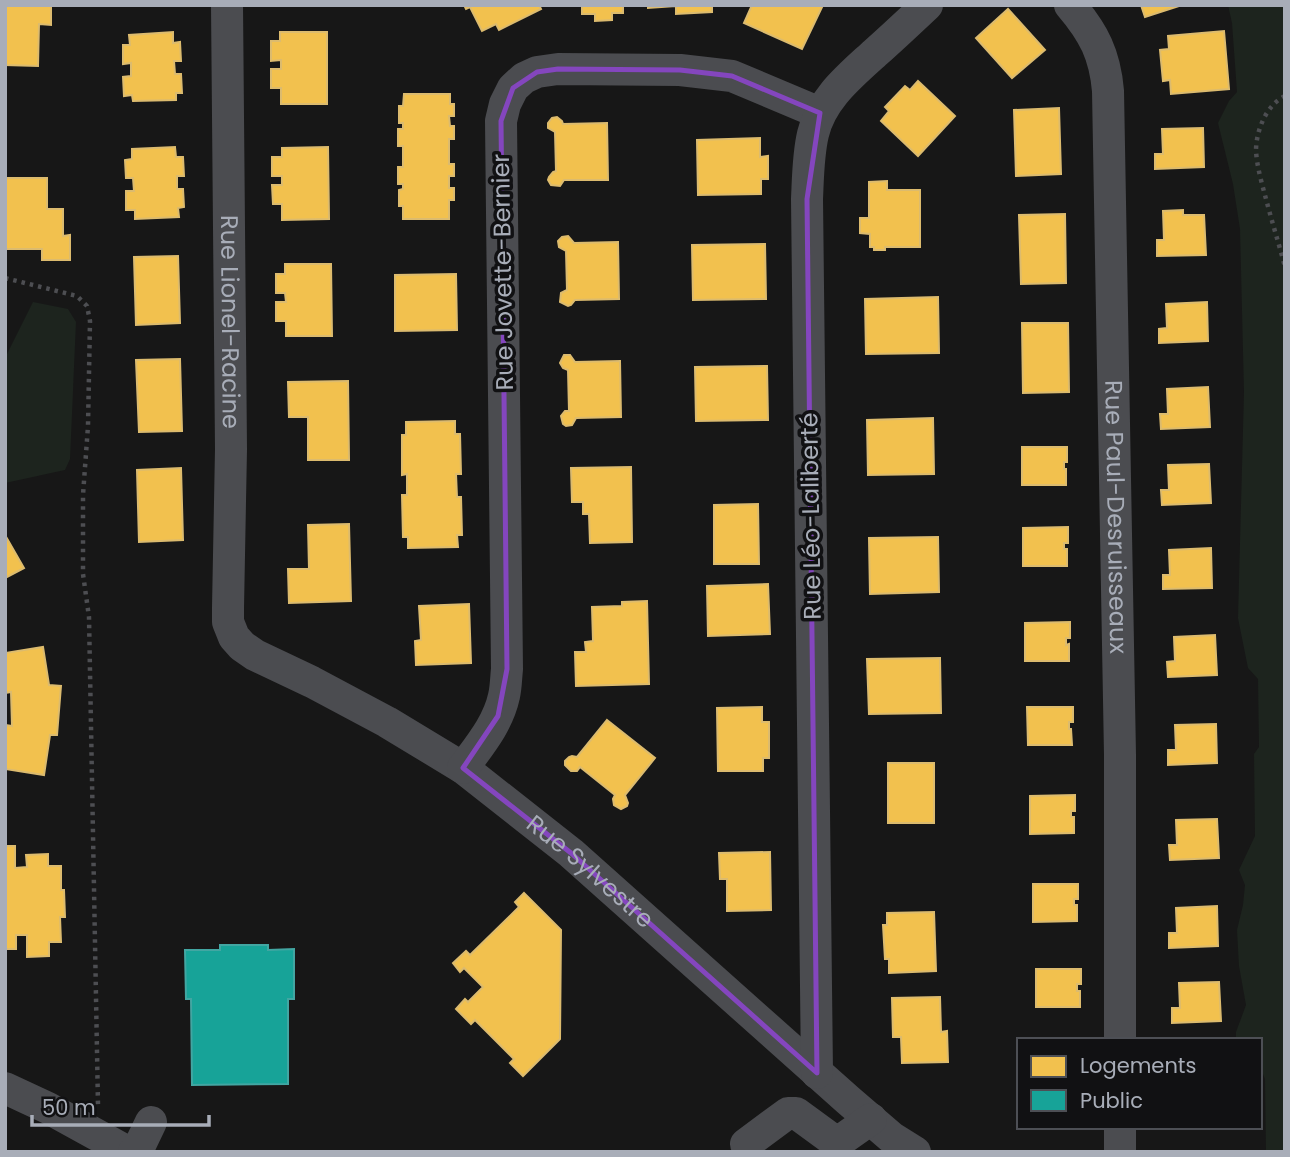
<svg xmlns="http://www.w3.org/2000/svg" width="1290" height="1157" viewBox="0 0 1290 1157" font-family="Poppins,sans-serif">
	<rect width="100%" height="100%" fill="#171717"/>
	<g fill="#1d241e">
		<path d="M1228,5H1285V1152H1266L1265,1079L1260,1067V1040H1236V1032L1246,1005L1239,966L1237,930L1243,905L1245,885L1239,870L1255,836L1254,754L1259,747L1258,679L1248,668L1238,618L1244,392L1240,229L1233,184L1218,123L1229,101L1237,92L1232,23Z"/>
		<path d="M33,302L68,309L76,322L70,459L65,470L5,483V354H7Z"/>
	</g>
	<g fill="#f2c14e" stroke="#dcbb6e" stroke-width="2">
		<path d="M5,5H51V25L39,24L38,66L5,65Z"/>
		<path d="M464,5H539L541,9L499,30L496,24L482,31L470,7L466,9Z"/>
		<path d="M582,5H623V13H612V20L595,21V14H582Z"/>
		<path d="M648,5H712V12L676,14V6L648,8Z"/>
		<path d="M752,5H823L802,49L744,23Z"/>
		<path d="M1141,5H1182L1145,17Z"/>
		<path d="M1008,9L1045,50L1012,78L976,38Z"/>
		<path d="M1224,31L1229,89L1171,94L1170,80L1163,81L1160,50L1169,49L1168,36Z"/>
		<path d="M173,32V43L180,42L181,61H174L175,74H181L182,93H176V100L133,101L132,95L124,96L123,77L131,76V63L123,64V45H130L129,35Z"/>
		<path d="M280,32H327V104H281V88H271V69H281V60L271,61V41H280Z"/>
		<path d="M918,81L955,116L918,156L881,121L889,111L885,107L905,86L910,90Z"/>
		<path d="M404,94H450V104H454V116H449L450,126H454V139H449V164H454V176H449V188H454V200H449V219H403V206H399V190L403,189V184H398V167H403V146H398V129H403V123H399V106H403Z"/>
		<path d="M1059,108L1061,174L1016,176L1014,110Z"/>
		<path d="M557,117L562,121L563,124L607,123L608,180H564L560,186L551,185L548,180L549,177L553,172L556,171L555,132L548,128V123L552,118Z"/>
		<path d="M1203,128L1204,167L1155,169V154H1163L1162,129Z"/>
		<path d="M760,138V157L768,156V179H761V194L698,195L697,140Z"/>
		<path d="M175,147L176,157H183L184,176H177V189H183L184,207L178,208L179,217L135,219V210H126V191H134L133,178H126L125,160L132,159V149Z"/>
		<path d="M328,147L329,219L282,220V204H273L272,185H282V176H272V157H282V148Z"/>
		<path d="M5,178H47V209H63V236L70,235V260H42V249H5Z"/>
		<path d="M887,181V190H920V247H885V250H874V247H870V234L860,233V218H869V182Z"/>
		<path d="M1183,210V215H1204L1206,255L1157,256V240H1164L1163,211Z"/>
		<path d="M1065,214L1066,283L1021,284L1019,215Z"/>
		<path d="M568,236L574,243L618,242L619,299L575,300L571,305L568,306L560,302L561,293L567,290L566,251L559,247L558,241L562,237Z"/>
		<path d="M765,244L766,299L693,300L692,245Z"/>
		<path d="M178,256L180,323L136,325L134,257Z"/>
		<path d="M285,264H331L332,336H286V321H276V302H286L285,293H276V274H285Z"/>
		<path d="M456,274L457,330L395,331V275Z"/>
		<path d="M938,297L939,353L866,354L865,299Z"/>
		<path d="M1207,302L1208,341L1159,343V329L1167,328L1166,304Z"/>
		<path d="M1022,323H1068L1069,392L1023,393Z"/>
		<path d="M564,355H570L575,362L620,361L621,417L576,418L572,425L566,426L563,424L561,416L565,411H569L568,370L563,368L560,363Z"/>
		<path d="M180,359L182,431L139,432L136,360Z"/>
		<path d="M767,366L768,420L696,421L695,367Z"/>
		<path d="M348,381L349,460H308V417H289L288,382Z"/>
		<path d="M1208,387L1210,427L1161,429L1160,414H1168L1167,389Z"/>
		<path d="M933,418L934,474L868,475L867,420Z"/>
		<path d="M455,421V434H460L461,474H456L457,497H461L462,535H457L458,547L408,548V537H403L402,495H407V474L402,475V435H406V422Z"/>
		<path d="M1022,447H1067V462H1064V469H1066V485H1022Z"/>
		<path d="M1209,464L1211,503L1162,505L1161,490H1169L1168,465Z"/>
		<path d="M631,467L632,542L590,543L589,514H583V502H572L571,468Z"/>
		<path d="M181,468L183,540L139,542L137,470Z"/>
		<path d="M758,504L759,564H714V505Z"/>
		<path d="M349,524L351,601L289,603L288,569H309L308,525Z"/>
		<path d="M1068,527V543H1064V549H1067V566H1023V528Z"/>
		<path d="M5,535L24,568L5,578Z"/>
		<path d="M938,537L939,592L870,594L869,538Z"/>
		<path d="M1211,548L1212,588L1163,589V575H1170L1169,550Z"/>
		<path d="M768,584L770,634L708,636L707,586Z"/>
		<path d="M647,601L649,684L576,686L575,652H586L585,642L593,641L592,607L622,606V602Z"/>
		<path d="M469,604L471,663L416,665L415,641L421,640L419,606Z"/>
		<path d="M1070,622V638H1066V645L1069,644V661H1025V623Z"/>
		<path d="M1215,635L1217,675L1168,677L1167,662L1175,661L1174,637Z"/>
		<path d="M43,647L49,685L61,686L57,735H50L44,775L5,769V725L12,726L11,692L5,693V653Z"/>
		<path d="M940,658L941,713L869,714L867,659Z"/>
		<path d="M762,707V722H769V758H763V771H718L717,708Z"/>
		<path d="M1027,707H1073V722H1069V729H1071L1072,745H1028Z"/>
		<path d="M607,720L655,758L625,795L628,803L627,806L621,809L614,805L613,799L615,795L580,767L577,771H571L565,765V761L569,757L572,756L577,757Z"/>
		<path d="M1216,724L1217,763L1168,765V750H1176L1175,725Z"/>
		<rect x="888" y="763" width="46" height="60"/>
		<path d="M1075,795V811H1071V817H1074V833L1030,834V796Z"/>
		<path d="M1217,819L1219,858L1170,860L1169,845H1177L1176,820Z"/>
		<path d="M5,846H15V868L27,867L26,855L48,854V866H61V890H64L65,917H60L61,942H49V956L27,957V935H16V949H5Z"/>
		<path d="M770,852L771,910L727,911V879H720L719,853Z"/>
		<path d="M1033,884H1078V899H1074V905H1077V921L1033,922Z"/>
		<path d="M524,893L561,930L560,1039L523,1076L510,1063L514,1059L475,1020L471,1024L456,1009L465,999L468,1002L483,987L464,968L460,972L453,963L466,951L470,955L519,907L515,902Z"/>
		<path d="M1217,906L1218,946L1169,948V933H1177L1176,908Z"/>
		<path d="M934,912L936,971L889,973V959H885L883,925H887V913Z"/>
		<path d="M1036,969H1081V984H1077V991H1080V1007H1036Z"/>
		<path d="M1219,982L1221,1021L1172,1023V1008H1180L1179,983Z"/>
		<path d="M940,997L941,1032L947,1031L948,1062L902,1063L901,1037H893L892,998Z"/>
	</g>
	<path fill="#17a398" stroke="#42a6a2" stroke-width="2" d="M220,945H268V950L294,949V999H288V1084L192,1085L191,999H186L185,950H220Z"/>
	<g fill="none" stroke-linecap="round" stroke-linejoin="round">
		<g stroke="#4d4e52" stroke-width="4.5" stroke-dasharray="3.5 5" stroke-linecap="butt">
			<path d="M1285,96C1266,105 1256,131 1256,151C1257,167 1262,184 1266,199C1272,222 1279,244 1285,267"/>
			<path d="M5,278L77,296L87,306L90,321L88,426L83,495V574L89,617L98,1106"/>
		</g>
		<g stroke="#4b4c50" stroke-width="32">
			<path id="s1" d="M227,5L231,449L228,608V622L234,637L242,646L255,655L312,682L387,722L463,768L571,853L848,1100L891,1137L915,1152"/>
			<path id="s2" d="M1070,5C1094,33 1105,55 1108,91L1120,755V1040"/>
			<path d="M463,768C479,746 498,724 504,696C506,688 506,678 507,669L501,121L505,104L513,88L524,78L537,72L558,69L680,70L732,76L820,113"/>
			<path d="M817,1073L807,199C808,178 808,155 813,134C821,99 850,76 875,53C893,37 910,21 927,5"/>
			<path d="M5,1088L48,1108L128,1152"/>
			<path d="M746,1144L788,1113H796L837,1143L871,1119"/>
			<path d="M134,1152L140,1145L151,1122"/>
			<path d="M1120,1152V1127"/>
		</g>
	</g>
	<path fill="none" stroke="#8446be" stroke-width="5" stroke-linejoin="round" d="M558,69L680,70L732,76L820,113L807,199L817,1073L571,853L463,768L498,716L507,669L501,121L513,88L537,72Z"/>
	<g text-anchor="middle" stroke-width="7" stroke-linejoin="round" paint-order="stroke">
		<g font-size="24" fill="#a8adb8" stroke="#111113">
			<text transform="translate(503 272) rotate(-91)" y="8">Rue Jovette-Bernier</text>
			<text dy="8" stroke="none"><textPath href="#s1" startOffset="317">Rue Lionel-Racine</textPath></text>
			<text transform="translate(811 516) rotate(-91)" y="8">Rue Léo-Laliberté</text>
			<text dy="8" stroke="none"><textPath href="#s2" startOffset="522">Rue Paul-Desruisseaux</textPath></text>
			<text dy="8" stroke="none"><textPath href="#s1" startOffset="1062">Rue Sylvestre</textPath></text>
		</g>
	</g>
	<rect width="1290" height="1157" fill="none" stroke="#a8adb8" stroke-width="14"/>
	<rect x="1017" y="1038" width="245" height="91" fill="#111113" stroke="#4d4f55" stroke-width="2"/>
	<rect x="1031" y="1056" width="35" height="21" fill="#f2c14e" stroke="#4d4f55" stroke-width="2"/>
	<text x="1080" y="1073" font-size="21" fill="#a8adb8">Logements</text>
	<rect x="1031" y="1090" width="35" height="21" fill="#17a398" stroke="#4d4f55" stroke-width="2"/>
	<text x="1080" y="1108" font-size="21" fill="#a8adb8">Public</text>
	<path d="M32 1115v10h177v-10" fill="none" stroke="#a8adb8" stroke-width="3.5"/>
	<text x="42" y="1115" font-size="21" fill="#a8adb8" stroke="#111113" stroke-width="5" paint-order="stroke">50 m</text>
</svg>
